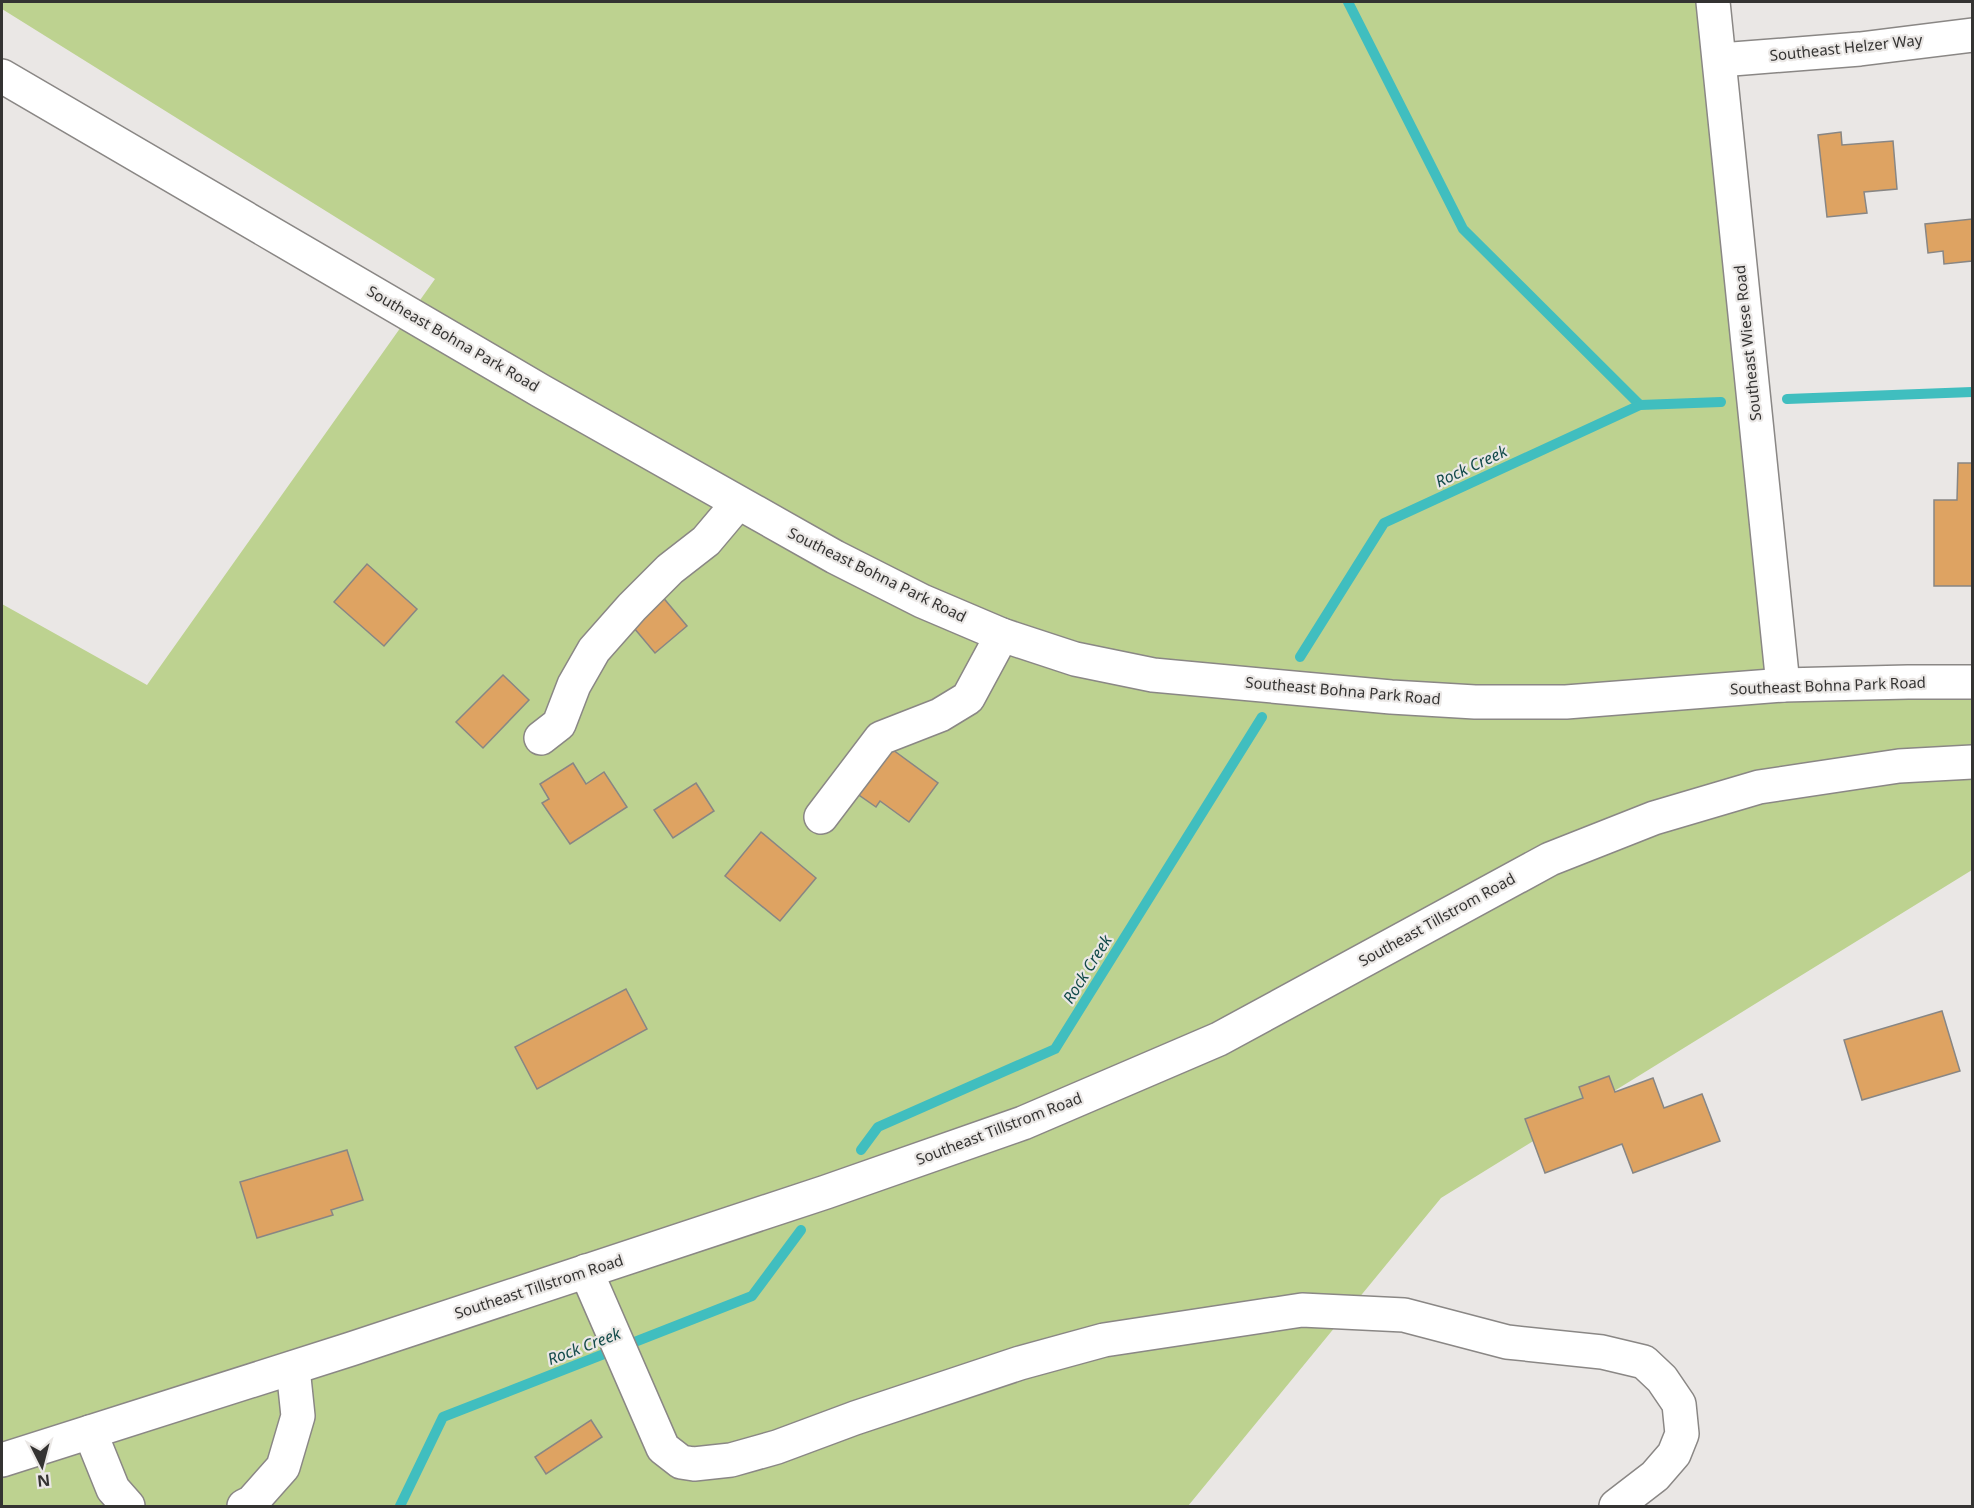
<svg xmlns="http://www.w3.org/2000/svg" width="1974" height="1508" viewBox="0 0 1974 1508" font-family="'Noto Sans',sans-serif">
	<rect width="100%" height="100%" fill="#eae7e5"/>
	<path fill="#bdd290" d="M2,2H1710L1783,685L1972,682V870L1441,1198L1188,1506H2V604L147,685L435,279L2,9Z"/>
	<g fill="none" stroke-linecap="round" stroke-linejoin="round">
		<g stroke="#40bebf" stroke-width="10">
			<path d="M1348,2L1463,229L1640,405"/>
			<path d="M1787,399L1972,392"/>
			<path d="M1300,657L1384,523L1640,405L1721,402"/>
			<path d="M861,1150L878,1127L1055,1049L1262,717"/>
			<path d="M400,1506L443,1417L752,1296L801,1230"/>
		</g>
	</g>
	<g fill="#dea362" stroke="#888684" stroke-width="1.5">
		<path d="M1841,132L1842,145L1893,141L1897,189L1864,192L1867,213L1827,217L1818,135Z"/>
		<path d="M1972,219V261L1944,264L1943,251L1928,253L1925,224Z"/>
		<path d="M1958,463H1972V586H1934V500H1957Z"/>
		<path d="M367,564L417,609L384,646L334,602Z"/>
		<path d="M661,595L687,626L655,653L629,622Z"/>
		<path d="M503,675L529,700L483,748L456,722Z"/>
		<path d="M889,747L938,783L909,822L880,801L876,807L856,793Z"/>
		<path d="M573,763L586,784L604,772L627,807L570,844L542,803L549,799L540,784Z"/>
		<path d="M696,783L714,811L673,838L654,810Z"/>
		<path d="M761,832L816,878L780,921L725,876Z"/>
		<path d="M626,989L647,1029L537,1089L515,1047Z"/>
		<path d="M1942,1011L1960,1071L1862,1100L1844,1040Z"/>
		<path d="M1609,1076L1615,1092L1653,1078L1664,1108L1702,1094L1720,1141L1633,1173L1622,1144L1545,1173L1525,1119L1583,1098L1579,1087Z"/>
		<path d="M347,1150L363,1200L331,1210L333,1215L257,1238L240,1182Z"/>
		<path d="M591,1420L602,1437L546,1474L535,1457Z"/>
	</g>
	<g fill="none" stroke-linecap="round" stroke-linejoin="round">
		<defs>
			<g id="minor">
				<path d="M1713,2L1783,685"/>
				<path d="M1720,60L1860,49L1972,35"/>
				<path d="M2,76L541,391L835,557L922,601L1002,635L1075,659L1153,675L1391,697L1475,702H1566L1783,685L1908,682H1972"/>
				<path d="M541,738L559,724L574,685L594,650L632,607L670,569L706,541L738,503"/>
				<path d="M821,817L881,738L940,715L968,698L1002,635"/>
				<path d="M586,1271L663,1448L681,1462L694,1464L731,1460L777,1447L855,1418L1020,1363L1104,1340L1302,1310L1404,1315L1507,1342L1602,1352L1644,1362L1662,1379L1679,1404L1682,1434L1674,1454L1655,1476L1616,1506"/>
				<path d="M90,1432L113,1489L128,1506"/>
				<path d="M244,1506L252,1502L283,1467L298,1416L293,1368"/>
			</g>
			<path id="major" d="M2,1460L351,1349L826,1192L1023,1123L1219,1039L1550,859L1654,818L1759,787L1899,766L1972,762"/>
		</defs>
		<use href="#minor" stroke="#8a8785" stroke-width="36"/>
		<use href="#major" stroke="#8a8785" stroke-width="36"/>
		<use href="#minor" stroke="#fff" stroke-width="33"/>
		<use href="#major" stroke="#fff" stroke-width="33"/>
	</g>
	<g text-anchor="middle" stroke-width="4.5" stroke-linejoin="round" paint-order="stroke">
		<g font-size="15" fill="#343332" stroke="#eae7e5">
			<text transform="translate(1846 48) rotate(-6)" y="5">Southeast Helzer Way</text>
			<text transform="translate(453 339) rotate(30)" y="5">Southeast Bohna Park Road</text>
			<text transform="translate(1748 343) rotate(-96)" y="5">Southeast Wiese Road</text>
			<text transform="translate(877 575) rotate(26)" y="5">Southeast Bohna Park Road</text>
			<text transform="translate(1828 686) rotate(-2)" y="5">Southeast Bohna Park Road</text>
			<text transform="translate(1343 691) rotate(5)" y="5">Southeast Bohna Park Road</text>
			<text transform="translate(1437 920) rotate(-29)" y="5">Southeast Tillstrom Road</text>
			<text transform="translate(999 1129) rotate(-21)" y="5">Southeast Tillstrom Road</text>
			<text transform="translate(539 1287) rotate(-18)" y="5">Southeast Tillstrom Road</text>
		</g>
		<g font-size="16" font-style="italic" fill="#144b4b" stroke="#eae7e5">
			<text transform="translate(1471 466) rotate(-25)" y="6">Rock Creek</text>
			<text transform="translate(1087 969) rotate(-58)" y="6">Rock Creek</text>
			<text transform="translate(584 1346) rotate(-21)" y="6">Rock Creek</text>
		</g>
	</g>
	<rect width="1974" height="1508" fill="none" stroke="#343332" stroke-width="6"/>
	<g transform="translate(42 1466) rotate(174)" stroke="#eae7e5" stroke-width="4.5" paint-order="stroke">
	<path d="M0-4.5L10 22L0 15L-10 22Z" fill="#343332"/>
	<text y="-9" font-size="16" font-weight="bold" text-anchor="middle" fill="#343332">N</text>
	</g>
</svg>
